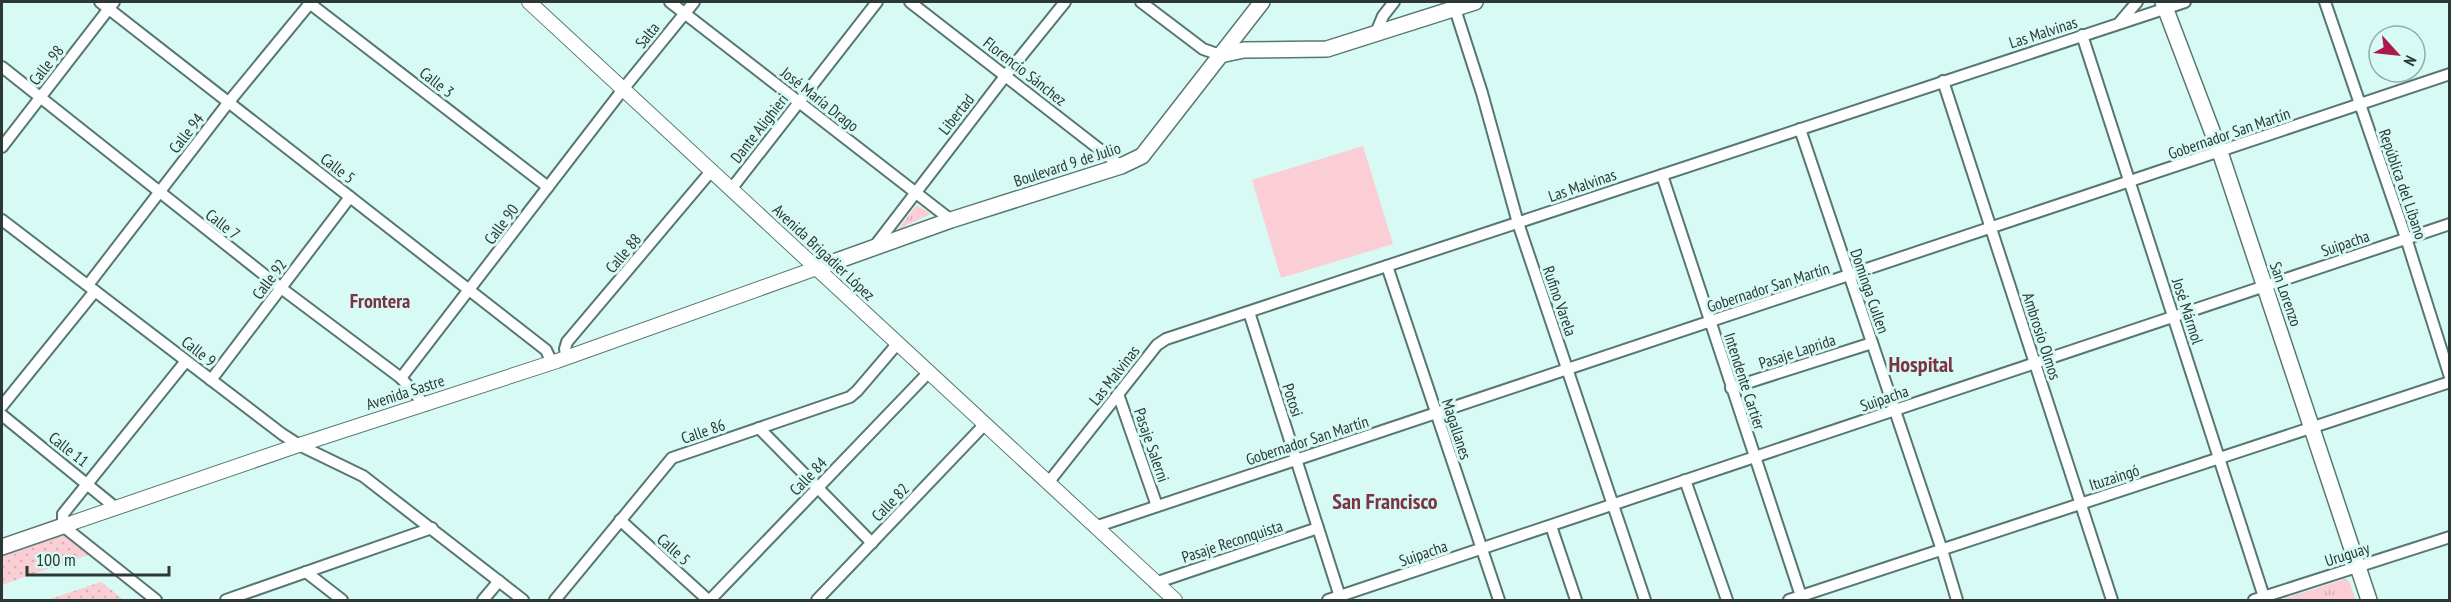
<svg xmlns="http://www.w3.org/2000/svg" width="2451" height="602" viewBox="0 0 2451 602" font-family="'PT Sans Narrow',sans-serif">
	<defs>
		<pattern id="grass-dots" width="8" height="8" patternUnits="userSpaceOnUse" patternTransform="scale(1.5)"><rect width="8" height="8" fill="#faced4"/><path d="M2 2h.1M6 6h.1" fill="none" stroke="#d6b2b7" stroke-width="1.8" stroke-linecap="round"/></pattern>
		<pattern id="park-tufts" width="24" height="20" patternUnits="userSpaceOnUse" patternTransform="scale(1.5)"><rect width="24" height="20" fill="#faced4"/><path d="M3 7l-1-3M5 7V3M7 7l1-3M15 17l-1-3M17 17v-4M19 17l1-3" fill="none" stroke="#d6b2b7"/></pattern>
	</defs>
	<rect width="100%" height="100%" fill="#d8faf5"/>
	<g fill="url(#grass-dots)">
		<path d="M63,534L88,555L2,585V555Z"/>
		<path d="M101,582L124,600H47Z"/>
	</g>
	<g fill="url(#park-tufts)">
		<path d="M917,205L931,214L898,229Z"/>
		<path d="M2345,579L2349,581L2356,600H2280Z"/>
	</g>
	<path fill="#faced4" d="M1363,146L1393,244L1281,278L1252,180Z"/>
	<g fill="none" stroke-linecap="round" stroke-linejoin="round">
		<defs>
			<g id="minor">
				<path d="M100,2L546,350L552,363"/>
				<path d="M308,2L548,187"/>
				<path d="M670,2L951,220"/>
				<path d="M910,2L1121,166"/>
				<path d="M1141,2L1203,49L1220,55"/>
				<path d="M2325,2L2406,238L2450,377"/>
				<path d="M1455,9L1482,93L1518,223L1645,600"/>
				<path d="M2120,22L2137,2"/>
				<path d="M1375,35L1383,16L1394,2"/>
				<path d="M2082,35L2264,597"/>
				<path d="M2,67L281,288L401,378L425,405"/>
				<path d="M1943,81L2112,600"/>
				<path d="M1800,129L1942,550L1957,600"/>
				<path d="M2,147L114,2"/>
				<path d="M1662,175L1801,596"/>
				<path d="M732,188L877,2"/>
				<path d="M2,220L282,434L299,445L363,476L523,600"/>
				<path d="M874,247L1006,75L1065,2"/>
				<path d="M1387,266L1499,600"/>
				<path d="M88,285L228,103L311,2"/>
				<path d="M1249,312L1341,600"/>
				<path d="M567,358L565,349L567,342L712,170"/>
				<path d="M401,378L624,88L694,2"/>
				<path d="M211,380L350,197"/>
				<path d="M1731,388L1872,343"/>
				<path d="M1118,394L1157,506"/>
				<path d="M2,406L95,291"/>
				<path d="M2,415L116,508"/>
				<path d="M759,428L872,543"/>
				<path d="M1685,480L1727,600"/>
				<path d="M1048,483L1157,345L1166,339L2185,2"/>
				<path d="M620,520L708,600"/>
				<path d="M1551,526L1576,600"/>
				<path d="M1095,527L2450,74"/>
				<path d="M306,572L342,600"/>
				<path d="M1155,583L1318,528"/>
				<path d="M156,600L63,526V514L186,361"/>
				<path d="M226,600L432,528"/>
				<path d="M483,600L499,581"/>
				<path d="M555,600L672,458L850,397L857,391L898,343"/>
				<path d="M710,600L929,372"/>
				<path d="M817,600L985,424"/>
				<path d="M1328,600L2450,224"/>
				<path d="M1789,600L2450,382"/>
				<path d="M2254,600L2450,537"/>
			</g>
			<g id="tertiary">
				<path d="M529,2L1175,600"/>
				<path d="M63,526L299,445L557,361L817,268"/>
			</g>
			<g id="secondary">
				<path d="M2163,2L2220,152L2369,600"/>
				<path d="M1220,55L1244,50L1327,49L1475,2"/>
				<path d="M817,268L951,220L1121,166L1142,156L1262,2"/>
				<path d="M2,547L63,526"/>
			</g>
		</defs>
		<use href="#minor" stroke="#587772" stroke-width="14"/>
		<use href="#tertiary" stroke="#587772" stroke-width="16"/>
		<use href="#secondary" stroke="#587772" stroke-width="18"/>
		<use href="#minor" stroke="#fff" stroke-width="10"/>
		<use href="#tertiary" stroke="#fff" stroke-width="14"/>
		<use href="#secondary" stroke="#fff" stroke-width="15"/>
	</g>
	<g text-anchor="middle" stroke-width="6" stroke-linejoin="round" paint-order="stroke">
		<g font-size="16" fill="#2b3836" stroke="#d8faf5">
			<text transform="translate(2043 32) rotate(-18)" y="6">Las Malvinas</text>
			<text transform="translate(647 35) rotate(-51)" y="6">Salta</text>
			<text transform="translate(46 65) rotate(-52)" y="6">Calle 98</text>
			<text transform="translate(1025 71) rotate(38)" y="6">Florencio Sánchez</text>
			<text transform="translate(437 82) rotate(38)" y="6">Calle 3</text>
			<text transform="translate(820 99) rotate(38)" y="6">José María Drago</text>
			<text transform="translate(956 114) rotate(-52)" y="6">Libertad</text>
			<text transform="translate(759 128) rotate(-52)" y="6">Dante Alighieri</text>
			<text transform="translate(186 133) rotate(-52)" y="6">Calle 94</text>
			<text transform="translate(2229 133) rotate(-19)" y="6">Gobernador San Martín</text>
			<text transform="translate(1067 164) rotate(-18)" y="6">Boulevard 9 de Julio</text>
			<text transform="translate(338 168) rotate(38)" y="6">Calle 5</text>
			<text transform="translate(2403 184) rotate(71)" y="6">República del Líbano</text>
			<text transform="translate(1582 185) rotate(-19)" y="6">Las Malvinas</text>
			<text transform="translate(223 224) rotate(38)" y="6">Calle 7</text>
			<text transform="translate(501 224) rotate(-53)" y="6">Calle 90</text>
			<text transform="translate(2345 243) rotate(-19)" y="6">Suipacha</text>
			<text transform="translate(824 252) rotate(43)" y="6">Avenida Brigadier López</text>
			<text transform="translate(623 253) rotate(-50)" y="6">Calle 88</text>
			<text transform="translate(269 279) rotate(-53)" y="6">Calle 92</text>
			<text transform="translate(1768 287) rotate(-18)" y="6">Gobernador San Martín</text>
			<text transform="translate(1870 291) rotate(71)" y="6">Dominga Cullen</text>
			<text transform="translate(2286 294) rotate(71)" y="6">San Lorenzo</text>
			<text transform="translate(1560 301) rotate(71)" y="6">Rufino Varela</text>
			<text transform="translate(2188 311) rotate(72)" y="6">José Mármol</text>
			<text transform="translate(2042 336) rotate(72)" y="6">Ambrosio Olmos</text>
			<text transform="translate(199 351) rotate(38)" y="6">Calle 9</text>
			<text transform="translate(1797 351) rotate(-18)" y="6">Pasaje Laprida</text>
			<text transform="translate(1114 375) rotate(-52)" y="6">Las Malvinas</text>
			<text transform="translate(1745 381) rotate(72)" y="6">Intendente Cartier</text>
			<text transform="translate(405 392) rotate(-18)" y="6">Avenida Sastre</text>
			<text transform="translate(1884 398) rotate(-19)" y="6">Suipacha</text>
			<text transform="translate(1293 400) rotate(72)" y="6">Potosi</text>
			<text transform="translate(1457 429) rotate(72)" y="6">Magallanes</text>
			<text transform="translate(703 431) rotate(-19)" y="6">Calle 86</text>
			<text transform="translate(1307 440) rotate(-18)" y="6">Gobernador San Martín</text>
			<text transform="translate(1152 445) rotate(71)" y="6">Pasaje Salerni</text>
			<text transform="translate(69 449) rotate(38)" y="6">Calle 11</text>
			<text transform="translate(808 476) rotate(-46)" y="6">Calle 84</text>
			<text transform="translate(2114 477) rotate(-18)" y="6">Ituzaingó</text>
			<text transform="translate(890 502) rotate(-46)" y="6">Calle 82</text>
			<text transform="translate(1232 541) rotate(-18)" y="6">Pasaje Reconquista</text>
			<text transform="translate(674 549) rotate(42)" y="6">Calle 5</text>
			<text transform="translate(1423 553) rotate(-19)" y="6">Suipacha</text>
			<text transform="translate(2347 554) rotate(-18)" y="6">Uruguay</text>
		</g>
		<g font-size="20" font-weight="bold" fill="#7b3443" stroke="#d8faf5">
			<text x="380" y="308">Frontera</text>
		</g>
		<g font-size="22" font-weight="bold" fill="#7b3443" stroke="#d8faf5">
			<text x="1921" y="372">Hospital</text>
			<text x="1385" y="509">San Francisco</text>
		</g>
	</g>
	<rect width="2451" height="602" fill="none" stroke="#2b3836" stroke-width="6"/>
	<g transform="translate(2397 54) rotate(117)"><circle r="28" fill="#d8faf5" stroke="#93aca9" stroke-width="1.5"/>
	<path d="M0-4.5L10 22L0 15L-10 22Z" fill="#ad1a4a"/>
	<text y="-9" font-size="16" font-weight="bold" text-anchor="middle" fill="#2b3836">N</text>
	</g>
	<path d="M27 566v9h142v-9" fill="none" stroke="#2b3836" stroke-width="3"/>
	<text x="36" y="566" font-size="18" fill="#2b3836" stroke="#d8faf5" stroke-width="4.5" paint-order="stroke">100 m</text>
</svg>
